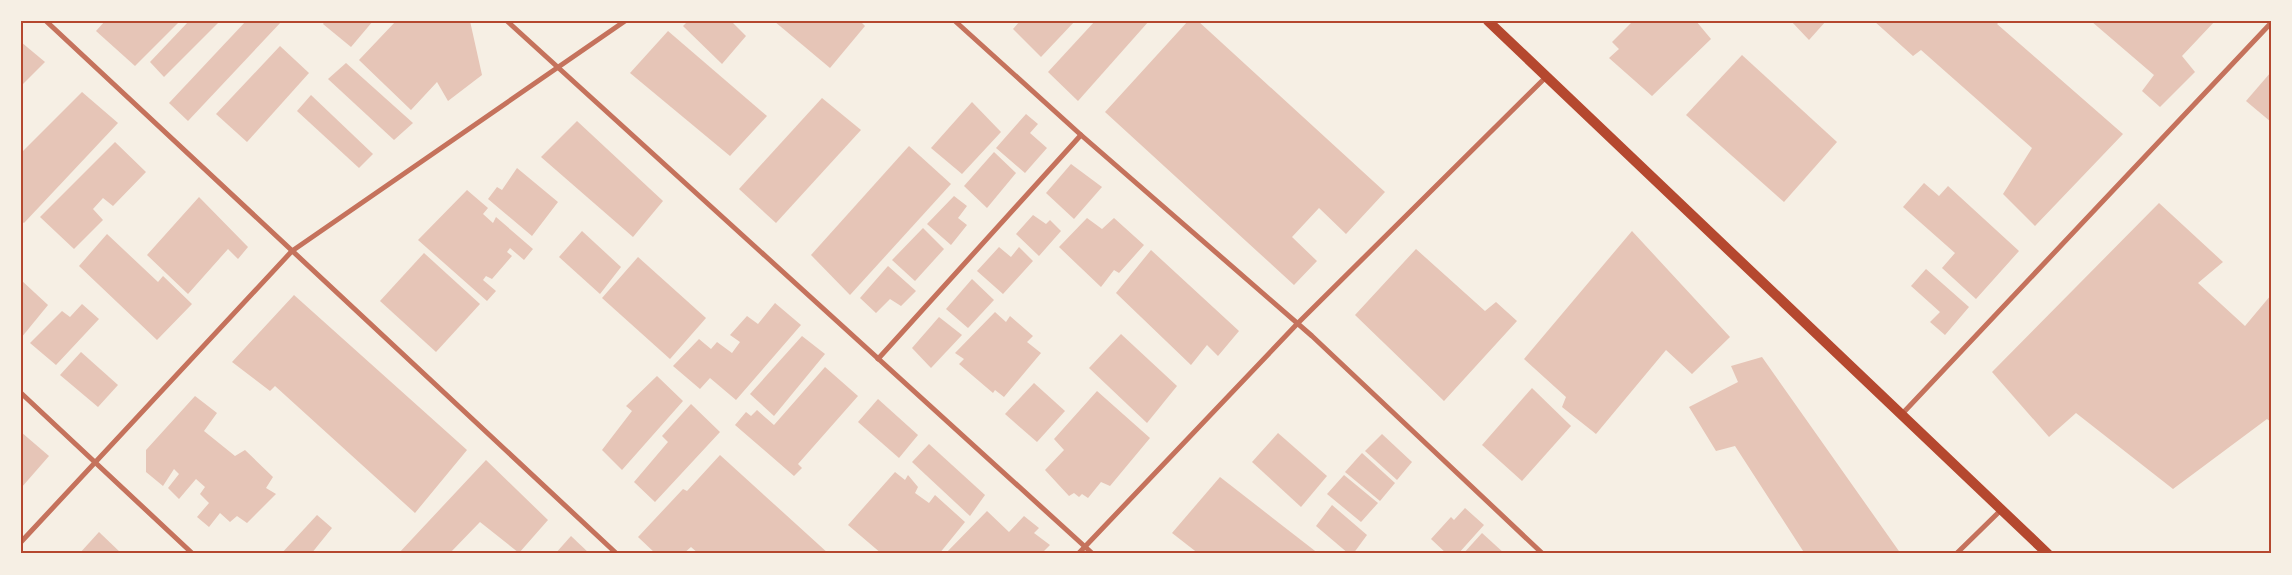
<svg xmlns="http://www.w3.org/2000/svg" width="2292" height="575" viewBox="0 0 2292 575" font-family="'Crimson Pro',serif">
	<rect width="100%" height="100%" fill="#f6efe4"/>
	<g fill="#e6c5b7">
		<path d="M105,21H180L135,66L96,31Z"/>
		<path d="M189,21H220L164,77L150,62Z"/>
		<path d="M246,21H282L188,121L169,103Z"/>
		<path d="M325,21H373L351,47L323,24Z"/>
		<path d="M396,21H470L482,75L448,101L437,82L411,110L359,60Z"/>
		<path d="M688,21H731L746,36L722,64L683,26Z"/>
		<path d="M774,21H860L865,26L830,68Z"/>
		<path d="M1020,21H1075L1041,57L1013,29Z"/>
		<path d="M1095,21H1149L1078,101L1048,72Z"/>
		<path d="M1188,21H1198L1385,192L1346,234L1319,208L1292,237L1317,261L1294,285L1105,112Z"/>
		<path d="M1633,21H1696L1711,39L1652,96L1609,58L1619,49L1612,42Z"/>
		<path d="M1791,21H1826L1809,40Z"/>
		<path d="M1874,21H2000L1997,24L2123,134L2035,226L2003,194L2032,148L1921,50L1913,56Z"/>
		<path d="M2091,21H2215L2182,56L2195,72L2160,107L2142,91L2154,75Z"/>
		<path d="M668,31L767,116L730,156L630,73Z"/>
		<path d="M21,42L45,62L21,86Z"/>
		<path d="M280,46L309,73L247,142L216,114Z"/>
		<path d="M1742,55L1837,142L1784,202L1686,115Z"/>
		<path d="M346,63L413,123L394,140L328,79Z"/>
		<path d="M2271,72V122L2246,101Z"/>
		<path d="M82,92L118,123L24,223L21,221V153Z"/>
		<path d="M311,95L373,154L359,168L297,111Z"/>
		<path d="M822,98L861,130L776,223L739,189Z"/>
		<path d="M972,102L1001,132L962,174L931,148Z"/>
		<path d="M1026,114L1038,124L1030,133L1047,148L1025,173L996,148Z"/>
		<path d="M577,121L663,201L633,237L541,157Z"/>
		<path d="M115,142L146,172L113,206L103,198L93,209L103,220L74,249L40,217Z"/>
		<path d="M909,146L951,184L850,295L811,255Z"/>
		<path d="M994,152L1016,173L987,208L964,186Z"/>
		<path d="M1071,164L1102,187L1074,219L1046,193Z"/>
		<path d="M517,168L558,202L532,236L488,199L497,187L502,190Z"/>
		<path d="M1924,183L1939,196L1948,186L2019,251L1976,299L1942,268L1955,253L1903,207Z"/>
		<path d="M467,190L488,208L483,214L493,223L496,217L533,249L524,260L510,248L507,252L512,256L492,279L486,276L483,280L496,291L487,301L418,240Z"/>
		<path d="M954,196L967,206L958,218L967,225L951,245L927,224Z"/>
		<path d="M199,197L248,247L238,259L228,249L188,294L147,255Z"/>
		<path d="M2159,203L2223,262L2198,283L2245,326L2271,295V422L2267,419L2173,489L2076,413L2049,437L1992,372Z"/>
		<path d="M1033,215L1046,224L1050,220L1061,231L1039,256L1016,234Z"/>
		<path d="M1087,218L1102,229L1114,218L1144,245L1119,273L1114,270L1101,287L1059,247Z"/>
		<path d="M923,228L944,249L915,281L892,260Z"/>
		<path d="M582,231L621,267L600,294L559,257Z"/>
		<path d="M1632,231L1730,337L1692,374L1666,350L1596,434L1562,407L1566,397L1524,359Z"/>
		<path d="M107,234L158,282L163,276L192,304L157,340L79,266Z"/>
		<path d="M999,247L1011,257L1019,247L1033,261L1003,294L977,271Z"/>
		<path d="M1416,249L1485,311L1496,302L1517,321L1444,401L1355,315Z"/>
		<path d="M1151,250L1239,331L1218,356L1207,345L1191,365L1116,293Z"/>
		<path d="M424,253L480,304L436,352L380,301Z"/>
		<path d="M638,257L706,318L670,359L602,298Z"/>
		<path d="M888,266L916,291L901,306L890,299L876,313L860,298Z"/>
		<path d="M1926,269L1969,307L1945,335L1930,322L1940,312L1911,286Z"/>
		<path d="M972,279L994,300L968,328L946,309Z"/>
		<path d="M21,280L48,305L21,338Z"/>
		<path d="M294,295L467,450L415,513L275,386L270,391L232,362Z"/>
		<path d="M775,303L801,325L736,400L710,378L700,389L673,366L699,339L711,349L717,342L732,353L740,342L730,335L747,316L758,324Z"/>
		<path d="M82,304L99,319L56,365L30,343L62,311L70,317Z"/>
		<path d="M995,312L1006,322L1010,316L1033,336L1027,342L1041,353L1004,397L995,390L993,393L959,364L964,359L955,353Z"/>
		<path d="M939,317L962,335L931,368L912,348Z"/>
		<path d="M1121,334L1177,386L1147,423L1089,368Z"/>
		<path d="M802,336L825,354L774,416L750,394Z"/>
		<path d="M81,352L118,385L98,407L60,375Z"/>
		<path d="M1762,357L1901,554H1805L1735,446L1716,451L1689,407L1738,382L1731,366Z"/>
		<path d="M825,367L858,396L798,464L802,468L794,476L735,425L746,412L751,416L757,410L774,425Z"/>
		<path d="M657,376L683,401L622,470L602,450L632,411L626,406Z"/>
		<path d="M1034,383L1065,411L1037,442L1005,414Z"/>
		<path d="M1532,388L1571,426L1522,481L1482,445Z"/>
		<path d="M1097,391L1150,438L1110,486L1101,482L1088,498L1082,494L1079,497L1074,493L1069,496L1045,470L1064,450L1054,439Z"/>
		<path d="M195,396L217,413L204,431L235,456L245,450L273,477L266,488L276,494L247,523L237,516L230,522L220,513L209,527L197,517L209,503L200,494L205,487L196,479L179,499L168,488L179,474L174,469L163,486L146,472V450Z"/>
		<path d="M878,399L918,435L899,458L858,422Z"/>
		<path d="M691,404L720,432L655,502L634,482L668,442L662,436Z"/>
		<path d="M21,432L49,456L21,488Z"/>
		<path d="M1278,433L1327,476L1301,507L1252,462Z"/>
		<path d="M1382,434L1412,462L1397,480L1365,451Z"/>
		<path d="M929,444L985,495L970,516L912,462Z"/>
		<path d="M1362,453L1395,483L1380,501L1345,472Z"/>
		<path d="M720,455L829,554H699L691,547L683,554H656L638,537L683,489L687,491Z"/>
		<path d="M486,460L548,520L519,553L480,522L449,554H398Z"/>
		<path d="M895,472L905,480L908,475L918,487L915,493L929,503L935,495L965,522L939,554H882L848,525Z"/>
		<path d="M1344,475L1378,503L1361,522L1327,494Z"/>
		<path d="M1220,477L1319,554H1199L1172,533Z"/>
		<path d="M1332,505L1367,535L1353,554H1349L1316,526Z"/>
		<path d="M1465,508L1484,525L1458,554H1447L1431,539L1451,517L1454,520Z"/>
		<path d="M987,511L1009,532L1024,516L1039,528L1034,533L1050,545L1041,554H945Z"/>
		<path d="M317,515L332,528L311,554H281Z"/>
		<path d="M99,532L122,554H79Z"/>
		<path d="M1482,533L1505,554H1463Z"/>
		<path d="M571,536L590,554H555Z"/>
	</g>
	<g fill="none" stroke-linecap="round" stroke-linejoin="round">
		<g stroke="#c5725c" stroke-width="5">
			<path d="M46,21L617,554"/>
			<path d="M507,21L1093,554"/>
			<path d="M955,21L1081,135L1312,336L1543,554"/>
			<path d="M878,359L1081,135"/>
			<path d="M21,393L193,554"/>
			<path d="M1902,414L2271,23"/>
			<path d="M21,542L292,251L625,21"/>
			<path d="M1078,554L1297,324L1546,77"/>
			<path d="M1956,554L2001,510"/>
		</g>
		<path stroke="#b5482f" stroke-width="10" d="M1488,21L2048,554"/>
	</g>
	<rect width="2292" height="575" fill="none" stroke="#f6efe4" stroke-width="45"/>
	<rect x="22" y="22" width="2248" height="530" fill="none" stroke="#b5482f" stroke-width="2"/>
</svg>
